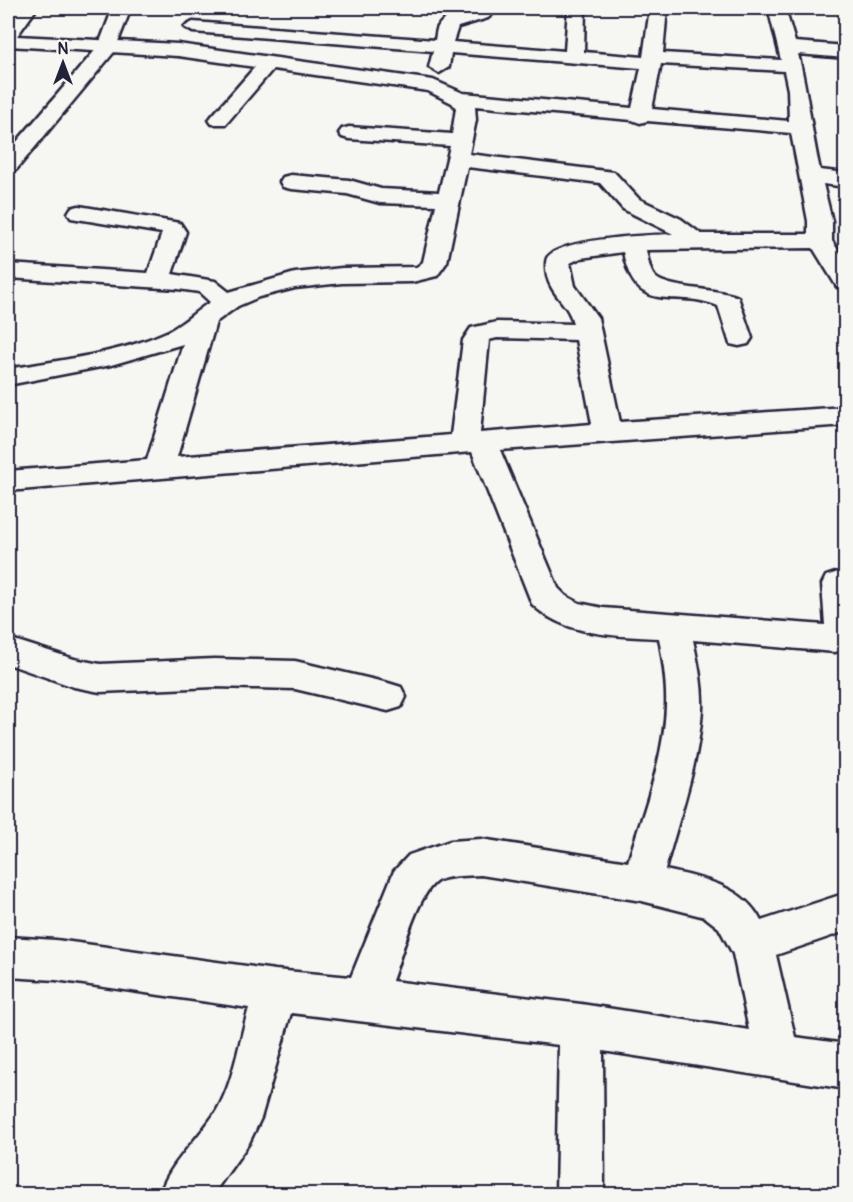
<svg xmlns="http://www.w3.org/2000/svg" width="853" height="1202" viewBox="0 0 853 1202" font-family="Pangolin,sans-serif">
	<rect width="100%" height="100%" fill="#f6f6f2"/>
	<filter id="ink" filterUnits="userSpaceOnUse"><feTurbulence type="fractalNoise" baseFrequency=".0167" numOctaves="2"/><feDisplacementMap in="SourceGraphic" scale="12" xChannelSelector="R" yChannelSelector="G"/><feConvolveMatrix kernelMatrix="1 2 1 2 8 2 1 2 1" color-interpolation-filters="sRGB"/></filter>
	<g filter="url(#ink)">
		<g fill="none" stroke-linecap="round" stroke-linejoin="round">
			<defs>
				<g id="minor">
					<path d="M19,8H37L17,36L178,44L433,80L463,93L632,108L641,68L451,53L449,67L439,73L429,67L433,51L193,32L184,27L193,22L435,40C436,36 436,30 438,27C446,10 484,8 499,8L488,18L458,27L453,42L565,51L568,8H585L584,52L643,57L650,8H667L663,53L781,60L768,8H785L795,42L846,46V58L798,54C808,92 811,131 820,170L846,173V187L823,184L832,221V241L846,262V289L837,287L813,248L646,250C648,258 649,270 655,277C667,289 717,288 738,297L752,338L748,344L739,346L730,344L718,306C674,287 636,319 623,252L581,258L570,263L575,286L598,318L620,422L846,407V425L500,450L558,588L566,596L579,603L603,608L825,625L822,584L826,576L838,572L846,574V649L835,652L693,640C698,663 703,686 702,709C699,764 679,817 665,870C701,878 743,885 761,921L846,893V931L776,955L795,1037L846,1044V1089L603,1051L604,1194H556L559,1045L291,1013L261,1118L249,1143L213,1194H160C170,1162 199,1139 217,1110C234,1081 239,1041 249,1008L56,980L8,977V937L56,940L275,970L351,977L394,871L409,855L450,841L481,839L628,862C643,812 664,760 666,706C667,683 663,660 659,638C617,636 564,636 532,604L472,452L8,491V471L147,460L183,344L111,365L8,385V369C61,360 119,354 169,331C184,323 196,311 210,302L199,292L178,289L8,278V264L148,273L162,233L71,218L68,213L71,208L79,206L180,223L186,232L172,274L215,281L229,292L295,273L342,268L417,267L423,262L436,205L380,203L347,194L291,189L283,187L280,182L283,177L291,175L349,180L381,189L439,192L450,146L349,139L342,137L339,133L342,129L349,127L452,134L456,108L452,103L428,91L273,69L226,124H212L209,120L212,116L255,67L178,56L8,46V24ZM661,64L784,71L788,90L789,121L652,109ZM475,106L632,120L640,123L647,121L791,133L808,221V234H701L681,219L639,199L614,172L469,154L476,120ZM467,167L600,183L623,209L673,234C650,235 559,238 547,258C545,263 546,270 547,276C551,295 570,305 573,324L497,322L471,328L463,340L451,435L177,457L216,322L238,306L259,297L295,288L342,283L412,282L437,276L447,262ZM497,338L576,340L592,424L480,433L489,340ZM481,875L642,901L705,917L719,928L733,954L749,1030L581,1004L392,981C401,958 418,890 439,880C452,875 467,876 481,875Z"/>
					<path d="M8,638L74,659L100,664L214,659L295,661L388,683L401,687L406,697L401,707L388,711L295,689L214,687L100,692L74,687L8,664Z"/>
				</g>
				<path id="major" d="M113,8H131L114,52L16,170L8,171V152L98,47Z"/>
			</defs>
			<use href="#minor" stroke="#22223b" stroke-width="5"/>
			<use href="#major" stroke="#22223b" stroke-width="5"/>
			<use href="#minor" fill="#f6f6f2" fill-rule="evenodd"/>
			<use href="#major" fill="#f6f6f2" fill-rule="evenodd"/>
		</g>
	</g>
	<rect width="853" height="1202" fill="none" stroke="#f6f6f2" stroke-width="30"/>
	<rect x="15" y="15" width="823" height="1172" fill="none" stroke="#22223b" stroke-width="2" filter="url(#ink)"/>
	<g transform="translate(63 63)" stroke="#f6f6f2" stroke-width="4.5" paint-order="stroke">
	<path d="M0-4.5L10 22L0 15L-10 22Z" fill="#22223b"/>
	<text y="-9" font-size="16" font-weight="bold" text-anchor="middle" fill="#22223b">N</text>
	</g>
</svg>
